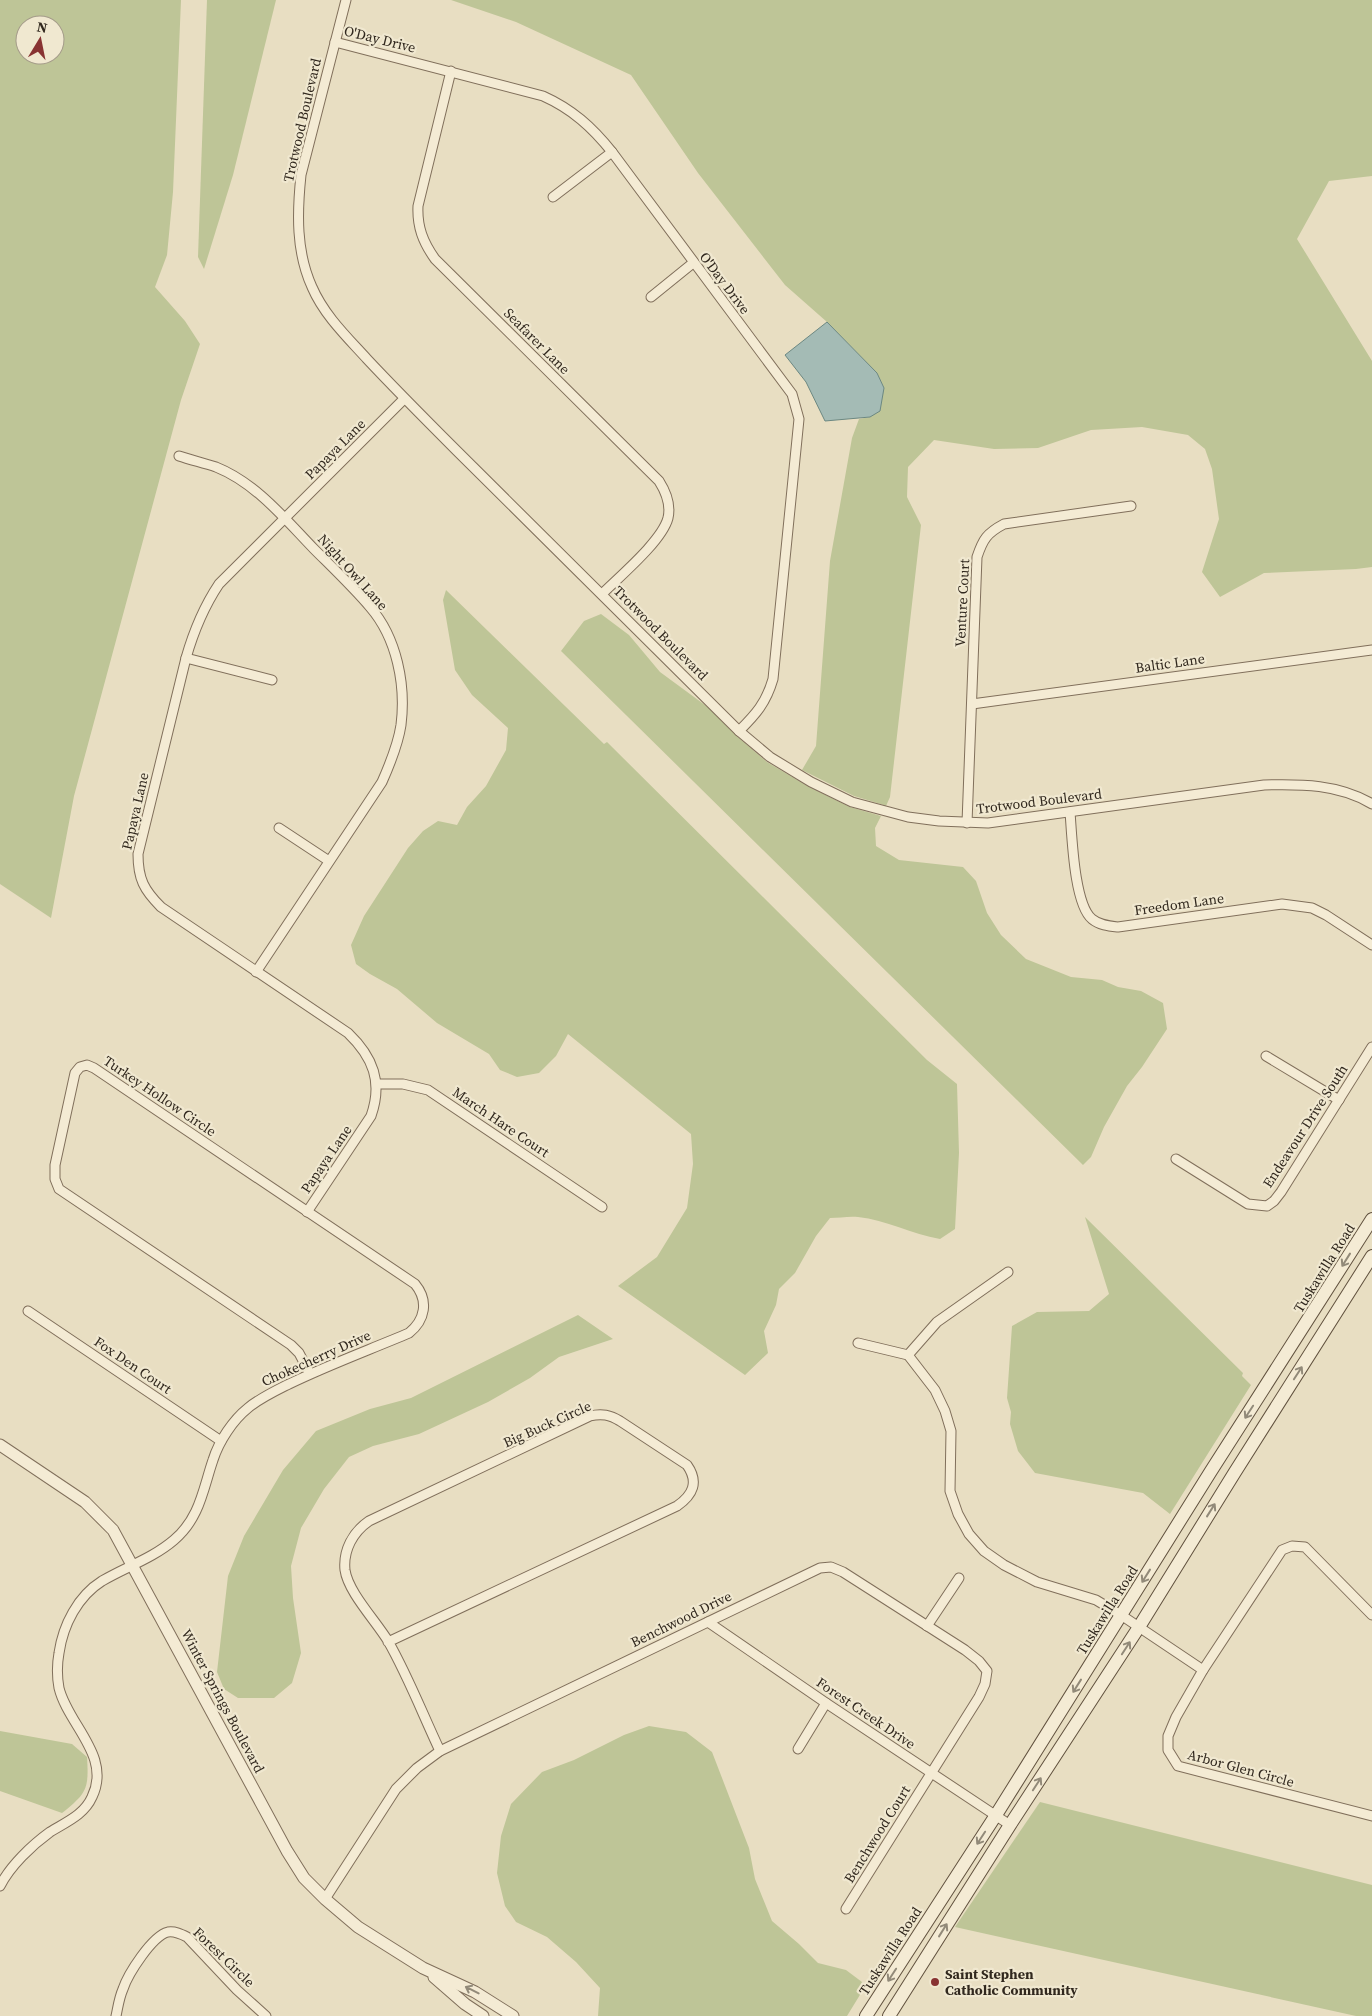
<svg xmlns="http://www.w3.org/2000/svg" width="1372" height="2016" viewBox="0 0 1372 2016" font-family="'Source Serif 4',serif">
	<rect width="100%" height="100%" fill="#e8dec2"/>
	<g fill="#bec597" fill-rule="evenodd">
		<path d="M0,0H181L173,192L167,255L155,287L185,321L200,344L181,400L74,796L51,918L0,884ZM25,25H55V55H25Z"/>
		<path d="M207,0H276L233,175L204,269L198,257Z"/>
		<path d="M451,0H1372V176L1329,181L1297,239L1372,361V567L1356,569L1264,573L1220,597L1202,572L1219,519L1212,469L1205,449L1188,435L1142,427L1091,430L1038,448L994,449L934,440L908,467L907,497L921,525L890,797L886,806L884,805L854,796L802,770L816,746L830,561L852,438L859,419L870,417L884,388L877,373L827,322L785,285L698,173L631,75L516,22Z"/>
		<path d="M446,590L604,744L607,742L927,1060L957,1084L959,1153L955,1229L940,1239C912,1234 886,1220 858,1217C849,1216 839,1218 830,1218L816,1236L795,1273L779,1289L776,1305L764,1331L768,1353L745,1375L618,1286L657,1257L687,1208L693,1164L691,1134L568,1034L556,1056L539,1073L517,1077L500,1070L489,1054L437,1023L397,989L370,974L356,964L351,945L364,916L408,848L423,831L438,821L457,825L467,807L486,786L506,750L508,728L472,695L455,670L443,600Z"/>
		<path d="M601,614L629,635L660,672L709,708L739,738L767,762L809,787L850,807L881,816L875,828L876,846L899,860L963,867L976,881L987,913L1001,935L1026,959L1071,977L1102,980L1118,987L1141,991L1163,1003L1167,1029L1142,1067L1127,1086L1104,1127L1091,1157L1083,1165L561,651L584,621Z"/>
		<path d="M1085,1217L1243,1373L1242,1376L1251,1385L1170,1514L1143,1493L1035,1473L1018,1451L1010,1424L1011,1412L1007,1398L1012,1326L1037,1312L1089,1311L1109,1294Z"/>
		<path d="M578,1315L613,1339L559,1357L530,1378L488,1402L419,1434L373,1446L349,1457L324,1489L301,1528L291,1566L293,1598L301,1653L292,1683L274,1698H238L224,1689L217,1672L228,1576L244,1536L283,1470L316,1431L370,1409L411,1398Z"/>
		<path d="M649,1726L686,1732L712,1752L749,1848L755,1879L772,1921L799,1944L818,1963L846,1970L866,1985L847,2016H598L600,1988L576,1962L547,1937L516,1922L505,1906L497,1873L501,1836L511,1804L542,1772L574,1760L624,1735Z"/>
		<path d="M0,1731L72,1744L87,1757C89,1789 87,1793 62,1813L0,1791Z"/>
		<path d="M1040,1802L1372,1885V2016H1356L955,1927Z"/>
	</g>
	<path fill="#a4bbb5" stroke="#6c8882" d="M827,322L877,373L884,388L880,411L870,417L825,421L806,382L785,355Z"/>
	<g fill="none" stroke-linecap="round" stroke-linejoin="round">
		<defs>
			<g id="minor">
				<path d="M346,0L301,175C297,213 296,252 312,287C324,315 347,337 367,359C396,390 426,420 457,451C551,544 645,637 739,731L770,757L811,782L852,802L908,817L939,821L988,823L1264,785C1301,784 1339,784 1372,804"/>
				<path d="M335,42L543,96C572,109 592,127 612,152L792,394L799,419L773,679C766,703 756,714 739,731"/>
				<path d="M451,71L418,206C417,227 423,242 435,259L659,481C666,492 671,505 668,518C662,541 620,576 602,594"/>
				<path d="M553,197L612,152"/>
				<path d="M651,297L693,263"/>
				<path d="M179,456C191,460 204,463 216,467C256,483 285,519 314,549C333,568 353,587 370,607C397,638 406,685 401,725C398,745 390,764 382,782L256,972"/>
				<path d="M186,658L272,680"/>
				<path d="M972,704L1372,650"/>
				<path d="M1070,812C1072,836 1074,904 1092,919C1099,925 1109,926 1118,927L1282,904L1312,908L1326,915L1372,945"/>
				<path d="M967,823L977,557C983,539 987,533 1004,524L1131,506"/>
				<path d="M279,828L329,861"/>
				<path d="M1266,1056L1339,1100"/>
				<path d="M377,1084H403L428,1090L602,1207"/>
				<path d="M1176,1159L1248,1204L1267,1206L1274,1201L1281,1192L1372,1047"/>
				<path d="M307,1212L371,1116C383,1082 373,1057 348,1033L161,907C144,890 138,879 138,854L186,658C194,630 203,608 219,584L404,399"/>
				<path d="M28,1311L221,1441"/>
				<path d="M858,1343L908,1355L935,1390L945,1411L951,1431L950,1491L958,1514L969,1534L984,1551L1004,1565L1037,1582L1096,1600L1121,1615L1203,1670"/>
				<path d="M908,1355L937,1322L1008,1272"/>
				<path d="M1372,1615L1305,1547L1292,1546L1282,1550L1203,1670L1176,1717L1168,1736V1750L1178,1766L1372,1816"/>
				<path d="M708,1622L826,1703L1010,1825"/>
				<path d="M927,1626L959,1578"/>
				<path d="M388,1642L677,1506C693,1495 699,1482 687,1465L620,1421C610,1415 602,1413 590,1416L369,1521C353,1532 343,1550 345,1570C348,1592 376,1621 388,1641C408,1676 423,1715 440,1751"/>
				<path d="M798,1749L826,1703"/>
				<path d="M0,1886C10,1866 32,1845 50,1832C66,1822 84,1815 92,1797C112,1756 68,1725 59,1688C57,1677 57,1664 59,1653C63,1625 78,1596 102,1581C126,1567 153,1558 174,1540C200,1518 203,1489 213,1460C219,1441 233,1420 248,1408C260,1398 275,1391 289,1384C328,1365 369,1350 409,1333C425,1320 429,1301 415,1284L94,1068L87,1065L80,1067L75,1073L55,1165V1179L59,1189L291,1345L299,1353L310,1374"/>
				<path d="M325,1899L396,1789L417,1768L440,1751L820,1568L831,1567L843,1572L965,1650L979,1661L987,1671L985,1684L979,1697L846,1909"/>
				<path d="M116,2016C118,2007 119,1998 123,1989C128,1974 152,1936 168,1932C175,1931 181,1934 187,1937L237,1990L266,2016"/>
			</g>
			<g id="tertiary">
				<path d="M0,1445L85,1502L113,1530L287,1851L304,1878L325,1899L358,1927L423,1968L475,1992L513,2016"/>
				<path d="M434,1977L465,2004L483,2016"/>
			</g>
			<g id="secondary">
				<path d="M866,2016L996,1815L1211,1471L1372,1219"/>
				<path d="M889,2016L1010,1825L1139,1627L1235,1472L1372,1256"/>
			</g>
		</defs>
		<use href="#minor" stroke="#806f5b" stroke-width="11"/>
		<use href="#tertiary" stroke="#806f5b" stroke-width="13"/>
		<use href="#secondary" stroke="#61513e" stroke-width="14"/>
		<use href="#minor" stroke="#f4ebd4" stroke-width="9"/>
		<use href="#tertiary" stroke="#f4ebd4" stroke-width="11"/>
		<use href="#secondary" stroke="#f4ebd4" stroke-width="12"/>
	</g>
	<defs><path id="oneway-shaft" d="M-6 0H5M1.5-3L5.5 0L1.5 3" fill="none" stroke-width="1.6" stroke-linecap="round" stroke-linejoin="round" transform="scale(1.25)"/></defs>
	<g stroke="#928a79">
		<use href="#oneway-shaft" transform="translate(1346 1260) rotate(122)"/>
		<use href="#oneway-shaft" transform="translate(1298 1373) rotate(-57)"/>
		<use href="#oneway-shaft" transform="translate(1249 1412) rotate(123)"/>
		<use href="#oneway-shaft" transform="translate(1211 1510) rotate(-58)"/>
		<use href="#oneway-shaft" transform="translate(1146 1576) rotate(122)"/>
		<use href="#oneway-shaft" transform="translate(1126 1648) rotate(-57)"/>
		<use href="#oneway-shaft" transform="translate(1077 1686) rotate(122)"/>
		<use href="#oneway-shaft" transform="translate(1037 1784) rotate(-57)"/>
		<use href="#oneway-shaft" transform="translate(981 1838) rotate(123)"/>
		<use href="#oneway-shaft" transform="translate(943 1930) rotate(-58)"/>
		<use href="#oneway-shaft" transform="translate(892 1975) rotate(123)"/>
		<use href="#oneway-shaft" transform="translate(472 1990) rotate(-153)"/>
	</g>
	<circle fill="#883332" stroke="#f0e8d0" stroke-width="2" cx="935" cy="1982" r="5"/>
	<g text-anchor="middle" stroke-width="4.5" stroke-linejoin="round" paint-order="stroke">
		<g font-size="14" fill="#31281e" stroke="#f0e8d0">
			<text transform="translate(380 39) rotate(14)" y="5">O'Day Drive</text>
			<text transform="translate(302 120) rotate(-77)" y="5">Trotwood Boulevard</text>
			<text transform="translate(725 283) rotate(53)" y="5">O'Day Drive</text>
			<text transform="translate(537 341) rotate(45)" y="5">Seafarer Lane</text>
			<text transform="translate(335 449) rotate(-45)" y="5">Papaya Lane</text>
			<text transform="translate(353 572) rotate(48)" y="5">Night Owl Lane</text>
			<text transform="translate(962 603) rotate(-87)" y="5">Venture Court</text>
			<text transform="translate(661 633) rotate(45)" y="5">Trotwood Boulevard</text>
			<text transform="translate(1170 663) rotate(-8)" y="5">Baltic Lane</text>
			<text transform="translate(1039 801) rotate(-7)" y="5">Trotwood Boulevard</text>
			<text transform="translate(135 811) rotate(-77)" y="5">Papaya Lane</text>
			<text transform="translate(1179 904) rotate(-8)" y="5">Freedom Lane</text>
			<text transform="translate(160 1096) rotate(34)" y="5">Turkey Hollow Circle</text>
			<text transform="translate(501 1122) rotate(34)" y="5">March Hare Court</text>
			<text transform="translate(1305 1126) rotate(-57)" y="5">Endeavour Drive South</text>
			<text transform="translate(326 1159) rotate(-56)" y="5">Papaya Lane</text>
			<text transform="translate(1324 1268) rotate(-58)" y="5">Tuskawilla Road</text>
			<text transform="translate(316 1358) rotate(-24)" y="5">Chokecherry Drive</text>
			<text transform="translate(133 1365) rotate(34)" y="5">Fox Den Court</text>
			<text transform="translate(547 1424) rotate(-24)" y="5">Big Buck Circle</text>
			<text transform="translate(1107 1610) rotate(-58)" y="5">Tuskawilla Road</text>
			<text transform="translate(681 1619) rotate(-26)" y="5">Benchwood Drive</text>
			<text transform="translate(223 1701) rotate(62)" y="5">Winter Springs Boulevard</text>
			<text transform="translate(866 1713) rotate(34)" y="5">Forest Creek Drive</text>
			<text transform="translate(1241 1768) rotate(15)" y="5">Arbor Glen Circle</text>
			<text transform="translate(877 1834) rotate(-58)" y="5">Benchwood Court</text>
			<text transform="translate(890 1951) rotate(-57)" y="5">Tuskawilla Road</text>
			<text transform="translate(224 1957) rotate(44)" y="5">Forest Circle</text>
		</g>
		<g font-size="14" font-weight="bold" fill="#31281e" stroke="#f0e8d0" text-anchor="start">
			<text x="945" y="1979">Saint Stephen<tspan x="945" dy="16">Catholic Community</tspan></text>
		</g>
	</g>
	<g transform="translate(40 40) rotate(10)"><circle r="24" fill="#f0e8d0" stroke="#a49b89"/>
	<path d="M0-4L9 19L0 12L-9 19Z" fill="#883332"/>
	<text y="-8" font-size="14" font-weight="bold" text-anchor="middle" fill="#31281e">N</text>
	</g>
</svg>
